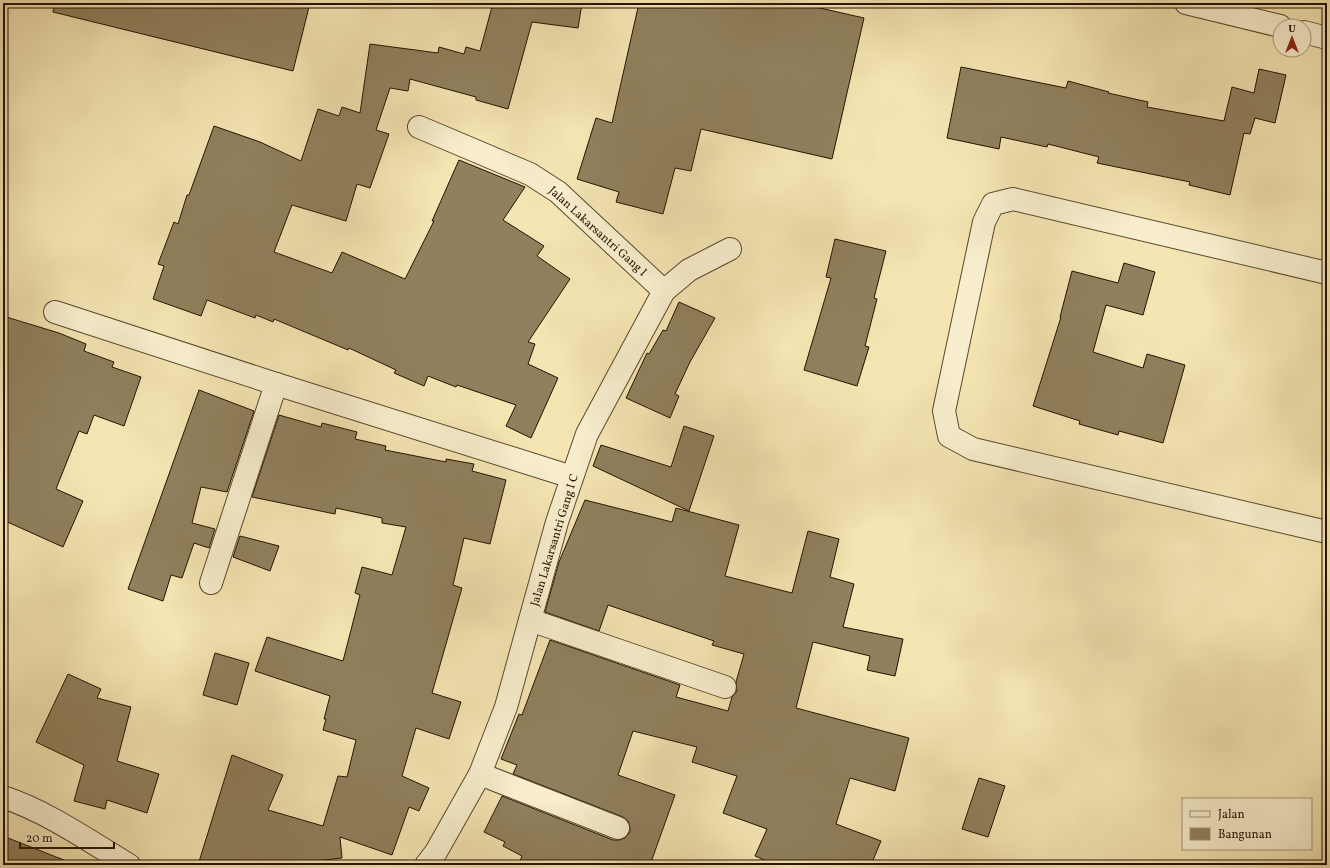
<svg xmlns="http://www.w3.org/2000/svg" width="1330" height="868" viewBox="0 0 1330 868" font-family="Vollkorn,serif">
	<rect width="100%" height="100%" fill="#f4e5b2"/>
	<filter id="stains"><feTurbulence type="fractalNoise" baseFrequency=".005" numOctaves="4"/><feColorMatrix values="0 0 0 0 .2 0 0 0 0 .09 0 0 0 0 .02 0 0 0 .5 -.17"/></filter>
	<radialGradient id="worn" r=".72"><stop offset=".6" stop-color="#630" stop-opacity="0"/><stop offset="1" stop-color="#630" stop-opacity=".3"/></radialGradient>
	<g fill="#90805d" stroke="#241300">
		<path d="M54,3H310L293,71L53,12Z"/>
		<path d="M493,3H582L578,28L532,22L508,109L476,100V97L410,79L408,91L390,88L376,130L389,134L370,188L357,184L346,221L292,205L274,252L332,273L342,252L405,279L434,221H432L459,160L525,187L503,220L544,246L537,256L570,279L528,342L535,344L528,364L558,378L531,438L506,426L516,405L457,385L456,387L428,376L424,386L394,373L396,370L349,348L348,350L274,319L273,322L256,315L255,318L207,300L201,316L153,299L164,266L158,264L174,222L178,224L187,195H189L214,126L260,142L301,161L318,109L339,116L342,107L360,113L370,44L438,53L439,47L464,54L466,47L480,51Z"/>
		<path d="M639,3H798L864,18L832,159L701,129L691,171L675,168L663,214L616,202L619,192L577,179L596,118L612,123Z"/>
		<path d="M961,67L1066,88L1068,81L1109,92L1108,93L1148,102L1147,107L1224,121L1232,87L1254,93L1259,69L1286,75L1275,123L1255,118L1250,134L1244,133L1230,195L1189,185L1190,182L1097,163L1099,157L1048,144L1047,147L1001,137L999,149L947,138Z"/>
		<path d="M835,239L886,251L874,298L877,299L865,346L869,347L857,386L804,370L831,278L826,277Z"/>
		<path d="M1124,263L1155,272L1143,315L1106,305L1093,352L1143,368L1147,354L1185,365L1163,443L1119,431L1118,435L1079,424L1080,421L1033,406L1061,317H1060L1072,271L1118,283Z"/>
		<path d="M679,302L715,318L690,362L675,394L679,396L670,418L626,398L647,353L649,354L663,330L666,331Z"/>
		<path d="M3,316L59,333L86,344L84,351L114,362L112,367L141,377L124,426L94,415L87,434L79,431L56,489L83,501L63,547L3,520Z"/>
		<path d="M199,390L254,411L227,492L201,487L192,523L215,529L209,548L194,543L182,578L171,575L163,601L128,589Z"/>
		<path d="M279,415L321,427L322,423L357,432L355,439L386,446L385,450L446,462V459L474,464L472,471L506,480L490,544L464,538L453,585L462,588L432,693L461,702L449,739L416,728L402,776L429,788L419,811L409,807L392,855L340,837L342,858L279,865H198L232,755L283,775L268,810L323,826L338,776L347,777L356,740L323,730L326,719H324L330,696L255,671L267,637L343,661L360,595L355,593L362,567L392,575L406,527L382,523V518L336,508L335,514L252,497Z"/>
		<path d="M684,426L714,436L689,511L593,466L601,445L671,467Z"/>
		<path d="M585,500L672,522L676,508L739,525L725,576L792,593L808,531L839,539L830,577L854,584L843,627L903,639L895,676L867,670L870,656L813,642L796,708L909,738L895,791L850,778L836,824L881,841L871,865H776L755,856L767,829L723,813L737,776L692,762L697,747L633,731L618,775L675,795L650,865H518L522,856L503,846L505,842L484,832L502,796L613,840H619L625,838L630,832V827L628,821L623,817L513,774L517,765L501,759L519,714L522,715L550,640L680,685L676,697L728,711L732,697L737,691L736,682L744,654L712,645L714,641L608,605L599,631L545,612L559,562Z"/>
		<path d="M240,536L279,546L270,571L233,557Z"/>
		<path d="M215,653L249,663L237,705L203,695Z"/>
		<path d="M68,674L101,689L97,698L131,707L117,761L159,774L147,813L107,800L105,809L74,801L84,765L36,742Z"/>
		<path d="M979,778L1005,786L988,837L962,829Z"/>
		<path d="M3,836L74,864L73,865H3Z"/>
	</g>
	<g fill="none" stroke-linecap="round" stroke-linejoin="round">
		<defs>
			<g id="minor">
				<path d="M1186,3L1280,26"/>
				<path d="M1304,32L1327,38"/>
				<path d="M419,127L530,174L558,192L664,291"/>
				<path d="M1327,273L1013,199L993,204L984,222L944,411L949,436L973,449L1327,532"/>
				<path d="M55,312L276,384L572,477"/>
				<path d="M211,583L276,384"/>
				<path d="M530,620L725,687"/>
				<path d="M480,774L618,828"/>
				<path d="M3,797C48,812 89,841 129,865"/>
				<path d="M426,865L436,852L480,774L506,707L557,522L587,434L664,291L689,270L730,249"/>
			</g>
		</defs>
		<use href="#minor" stroke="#58482c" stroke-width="24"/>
		<use href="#minor" stroke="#f8eecd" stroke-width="22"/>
	</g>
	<g text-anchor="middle" stroke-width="4" stroke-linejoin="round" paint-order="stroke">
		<g font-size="12" fill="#241300" stroke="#f8eecd">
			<text transform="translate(598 231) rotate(42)" y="4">Jalan Lakarsantri Gang I</text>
			<text transform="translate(554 540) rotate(-73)" y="4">Jalan Lakarsantri Gang I C</text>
		</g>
	</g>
	<rect width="1330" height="868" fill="none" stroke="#f4e5b2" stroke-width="16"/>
	<rect x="4" y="4" width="1322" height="860" fill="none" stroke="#241300" stroke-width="2"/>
	<rect x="8" y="8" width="1314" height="852" fill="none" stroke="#241300"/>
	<rect x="1182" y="798" width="130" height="52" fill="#f8eecd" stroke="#a3967b"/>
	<rect x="1190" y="811" width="20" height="6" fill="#f8eecd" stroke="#a3967b"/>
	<text x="1218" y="818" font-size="12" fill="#241300">Jalan</text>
	<rect x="1190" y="828" width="20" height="12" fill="#90805d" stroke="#a3967b"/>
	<text x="1218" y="838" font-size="12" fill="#241300">Bangunan</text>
	<g transform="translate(1292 38)"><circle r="19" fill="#f8eecd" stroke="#a3967b"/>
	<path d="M0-3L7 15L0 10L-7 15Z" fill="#8f2418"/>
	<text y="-6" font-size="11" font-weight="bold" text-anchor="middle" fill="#241300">U</text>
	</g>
	<path d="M20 842v6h94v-6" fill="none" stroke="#241300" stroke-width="2"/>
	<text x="26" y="842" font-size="12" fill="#241300" stroke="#f8eecd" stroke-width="3" paint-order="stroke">20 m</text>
	<rect width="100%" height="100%" filter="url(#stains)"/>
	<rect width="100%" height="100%" fill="url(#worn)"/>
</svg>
